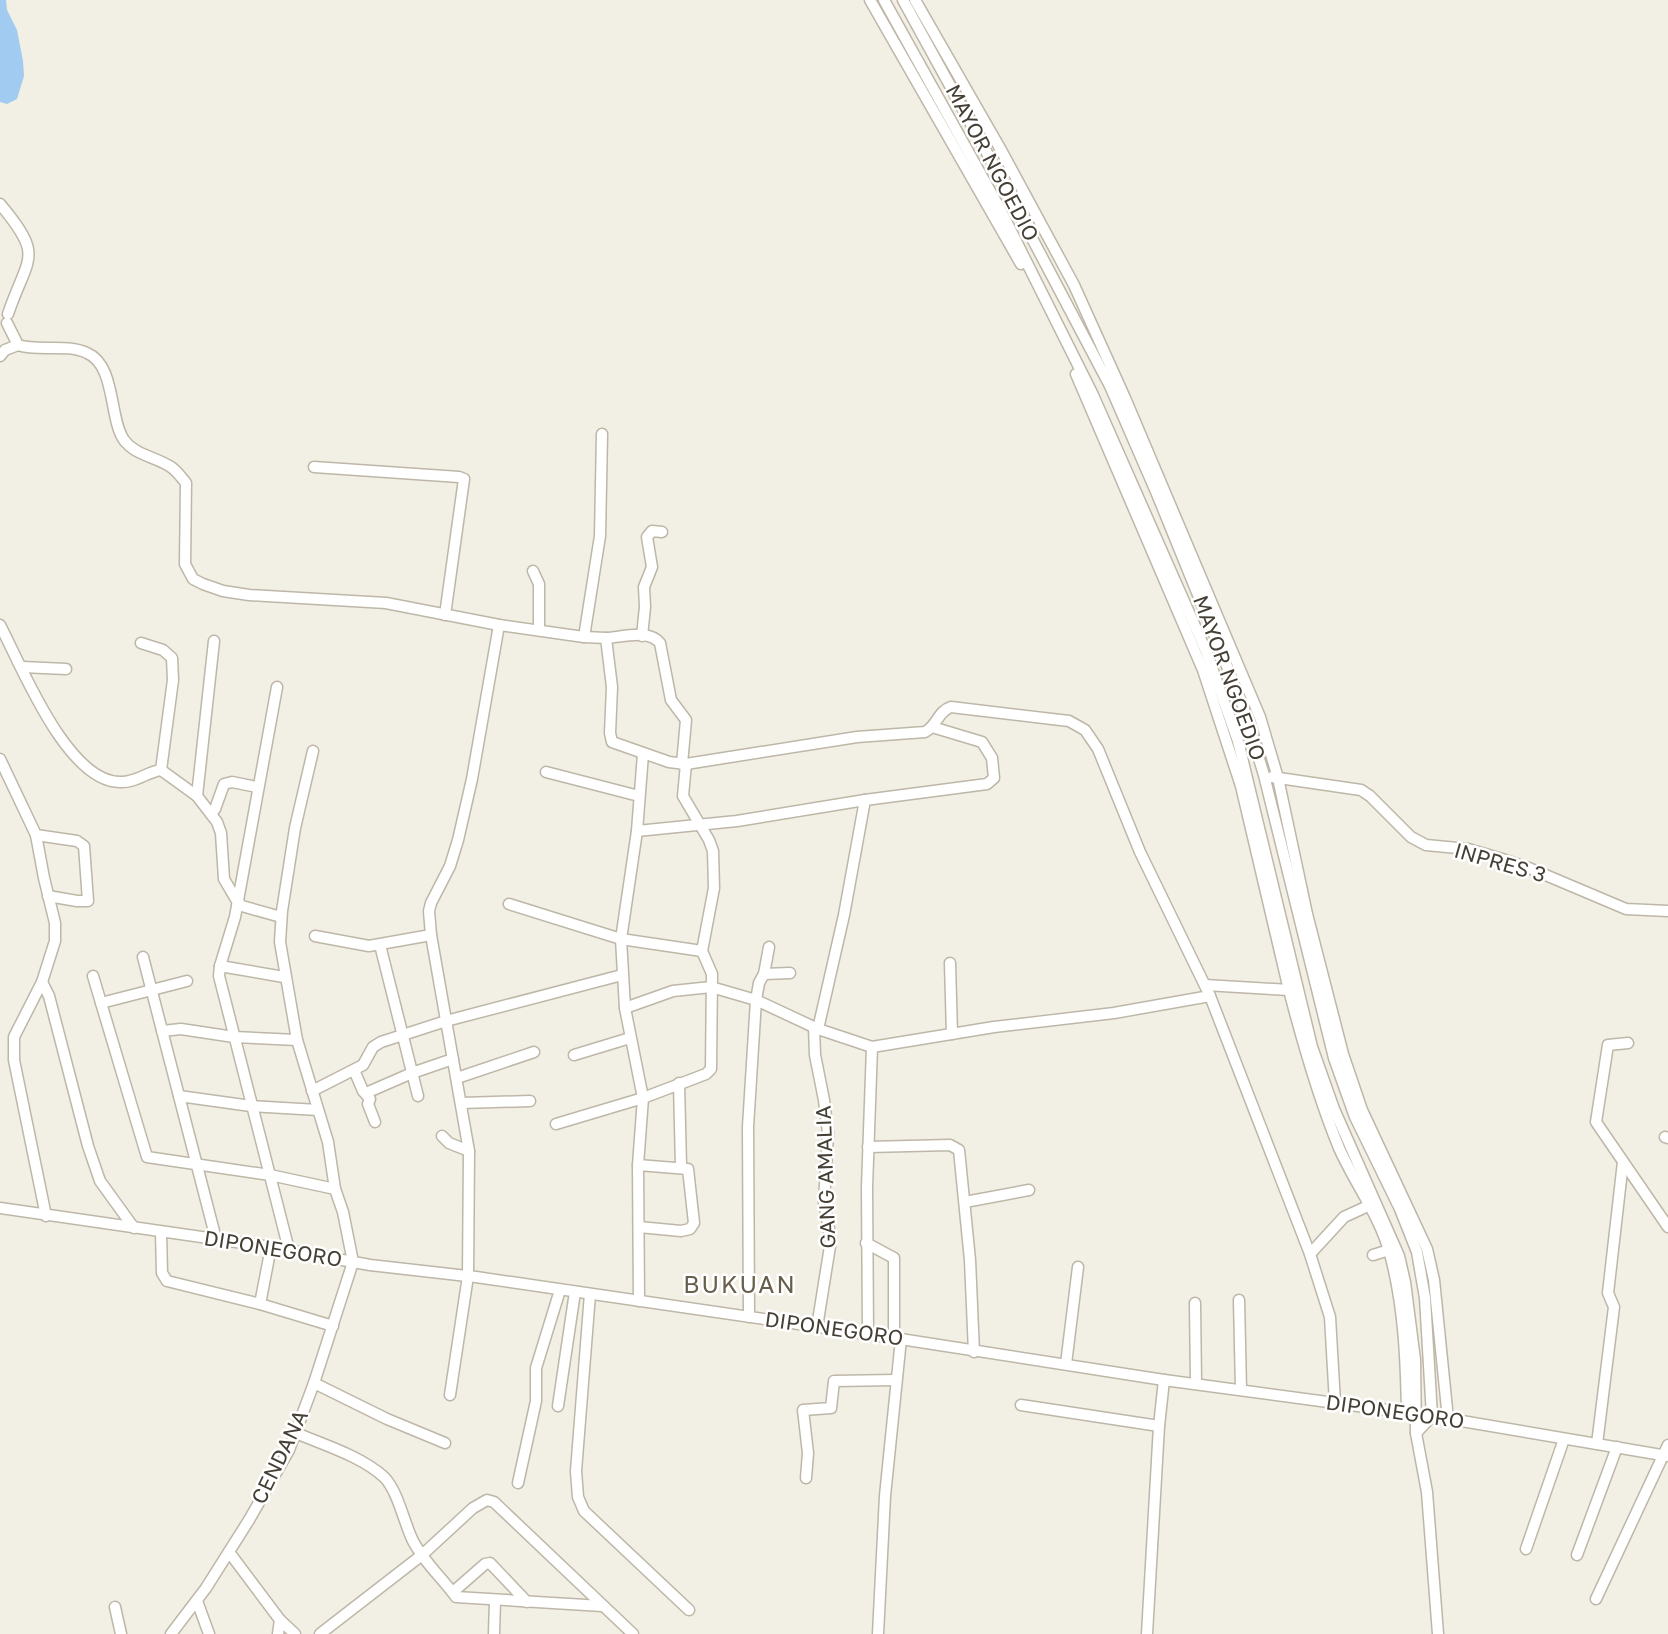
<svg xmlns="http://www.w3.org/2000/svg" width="1668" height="1634" viewBox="0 0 1668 1634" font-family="'Golos Text',sans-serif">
	<rect width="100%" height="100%" fill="#f2efe5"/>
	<path fill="#a1cbf0" d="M0,0H6L7,10L17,30L23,61L24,76L17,99L7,104L0,102Z"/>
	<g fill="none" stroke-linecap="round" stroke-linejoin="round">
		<defs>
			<g id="minor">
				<path d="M870,0L1021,264"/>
				<path d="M884,0L1000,209L1093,395L1206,651L1238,741L1312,1047L1334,1109L1399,1256L1405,1282L1415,1360L1416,1433L1427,1492L1438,1634"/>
				<path d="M903,0L987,153L1110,386L1157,494L1242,703L1264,775L1334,1058L1355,1117L1400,1209L1417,1252L1425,1298L1432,1416L1416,1433"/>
				<path d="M915,0L1001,150L1074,285L1125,398L1260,717L1278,778L1307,914L1343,1054L1362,1110L1427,1249L1434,1280L1448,1419"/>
				<path d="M0,204C45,258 28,255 8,314"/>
				<path d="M7,323L18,345C40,352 66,343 87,353C116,365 109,419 124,440C135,455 156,457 171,467C177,471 181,477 186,483L185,564L193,579L203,584L223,591L249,595L386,603L499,625L584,637L600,536L602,434"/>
				<path d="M0,356L5,350L18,345"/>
				<path d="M1076,374L1203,670L1241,786L1289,990"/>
				<path d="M314,467L459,477L464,479L445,615"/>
				<path d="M533,571L539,584V630"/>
				<path d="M0,625C21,665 67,782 120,782C135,783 147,772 161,770"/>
				<path d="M642,636L645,607L644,587L652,567L647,537L652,531L662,532"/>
				<path d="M584,637L606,638L612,687L610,733L612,742L669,762L686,764L857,737L925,732C937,726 938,711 951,707L1069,721L1085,730L1098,749L1140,852L1210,996L1310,1254L1330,1317L1335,1403"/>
				<path d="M606,638C623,637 649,629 660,643L671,700L686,720L682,764"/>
				<path d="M141,643L163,650L172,658L173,680L161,770"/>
				<path d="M22,667L66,669"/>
				<path d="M643,754L637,831L737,821L865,800"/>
				<path d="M0,759L36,835L44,878L55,923V941L42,982L14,1037V1060L46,1216"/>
				<path d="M161,770L197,796L217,822L221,833L224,879L237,901L242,906L281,917"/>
				<path d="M546,772L639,796"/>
				<path d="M1272,777L1361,790L1370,796L1411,837L1426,845L1468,849L1499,858L1529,868L1626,909L1668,911"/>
				<path d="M197,796L214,641"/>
				<path d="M211,814L215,809L224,784L232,782L257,787"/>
				<path d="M637,831L621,939L625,1008L643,1098L638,1165L639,1301"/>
				<path d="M36,835L77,841L84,846L88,901H77L48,896"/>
				<path d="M509,904L621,939L702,951"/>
				<path d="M315,936L369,946L431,935"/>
				<path d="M380,945L418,1096"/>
				<path d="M143,957L216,1239"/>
				<path d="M950,963L952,1034"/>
				<path d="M220,966L235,917L277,687"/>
				<path d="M764,974L769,947"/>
				<path d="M93,976L147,1157L270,1175L335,1189"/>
				<path d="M284,977L220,966L219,976L289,1250"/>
				<path d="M42,982L49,996L88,1146L100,1181L134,1228"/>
				<path d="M1205,985L1289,990C1303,1044 1318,1097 1339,1148C1355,1184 1380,1216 1390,1254C1404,1306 1406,1359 1407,1413"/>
				<path d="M101,1003L187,981"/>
				<path d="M625,1008L673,991L711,987L756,1000L818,1029L872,1047L994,1027L1114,1013L1210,996"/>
				<path d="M814,1027L815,1055L824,1100L828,1133L824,1202L831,1240L817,1327"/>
				<path d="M818,1029L844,915L865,800L987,784L994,778L992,758L982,742L932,727"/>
				<path d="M162,1031L181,1029L234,1037L297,1040"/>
				<path d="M1628,1043L1608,1045L1596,1122L1668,1227"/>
				<path d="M574,1055L630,1038"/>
				<path d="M354,1070L363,1091L370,1099L368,1104L375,1122"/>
				<path d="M457,1078L534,1052"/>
				<path d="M679,1083L681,1167"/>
				<path d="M312,1091L363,1065L373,1047L381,1042L446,1021L622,975"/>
				<path d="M366,1093L412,1073L453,1059"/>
				<path d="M179,1096L251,1106L318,1110"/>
				<path d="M461,1103L530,1101"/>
				<path d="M556,1124L643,1098L706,1074L711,1069L712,974L702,951L714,888L713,851L709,840L683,796L686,764"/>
				<path d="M442,1136L449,1143L469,1151"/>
				<path d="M1665,1137L1668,1138"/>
				<path d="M868,1147L950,1145L959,1150L970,1260L974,1352"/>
				<path d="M638,1165L688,1169L694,1223L690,1229L681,1231L639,1227"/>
				<path d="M965,1202L1029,1190"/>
				<path d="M0,1208L271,1247L370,1265L476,1277L894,1338L1164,1380L1432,1416L1668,1456"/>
				<path d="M161,1232L162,1273L167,1281L260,1304L333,1326"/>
				<path d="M866,1243L894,1258V1338"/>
				<path d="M1310,1254L1344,1217L1370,1205"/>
				<path d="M1373,1255L1389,1250"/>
				<path d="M590,1294L576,1471L578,1497L584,1511L689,1610"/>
				<path d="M1239,1300L1241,1390"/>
				<path d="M1195,1303L1196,1383"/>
				<path d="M260,1304L271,1247"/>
				<path d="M749,1317L748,1127L756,1000L759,983L764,974L790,973"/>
				<path d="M868,1334L867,1187L872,1047"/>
				<path d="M1066,1364L1078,1267"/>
				<path d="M314,1383L387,1419L445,1443"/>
				<path d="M450,1395L468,1276L469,1151L431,935L429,911L431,903L450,866L458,840L472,779L499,625"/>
				<path d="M1021,1405L1159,1426"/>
				<path d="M558,1406L575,1292"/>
				<path d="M296,1433C324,1445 361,1456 384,1477C398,1491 404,1523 413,1541C424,1562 442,1578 456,1597L602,1606"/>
				<path d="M1597,1444L1614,1307L1608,1293L1623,1162"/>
				<path d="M806,1478L808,1453L803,1410L831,1408L834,1381L896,1380"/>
				<path d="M518,1483L536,1401V1368L560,1290"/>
				<path d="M1526,1549L1564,1439"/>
				<path d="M229,1552L280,1620L295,1634"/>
				<path d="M1577,1555L1617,1447"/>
				<path d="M453,1592L485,1564L490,1563L527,1602"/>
				<path d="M1596,1599L1668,1445"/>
				<path d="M197,1601L209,1634"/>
				<path d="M115,1607L121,1634"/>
				<path d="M171,1634L206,1588L249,1520L289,1450L314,1383L353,1262L343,1212L335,1189L328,1142L297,1040L280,942L282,911L295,828L313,751"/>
				<path d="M278,1634L280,1620"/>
				<path d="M320,1634L422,1555L473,1508L487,1500L494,1502L633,1634"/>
				<path d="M494,1634L495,1600"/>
				<path d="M878,1634L885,1496L901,1339"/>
				<path d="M1147,1634L1159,1426L1164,1380"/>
			</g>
		</defs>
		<use href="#minor" stroke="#beb7a8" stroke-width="13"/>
		<use href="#minor" stroke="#fff" stroke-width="10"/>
	</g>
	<g text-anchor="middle" stroke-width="5" stroke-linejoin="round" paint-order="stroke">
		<g font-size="21" fill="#453f35" stroke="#fff">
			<text transform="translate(992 163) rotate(62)" y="7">MAYOR NGOEDIO</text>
			<text transform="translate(1229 678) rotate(70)" y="7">MAYOR NGOEDIO</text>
			<text transform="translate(1500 863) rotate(16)" y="7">INPRES 3</text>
			<text transform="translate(826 1177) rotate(-92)" y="7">GANG AMALIA</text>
			<text transform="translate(273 1249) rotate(9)" y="7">DIPONEGORO</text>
			<text transform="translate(834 1329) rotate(8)" y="7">DIPONEGORO</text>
			<text transform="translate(1395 1412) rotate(8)" y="7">DIPONEGORO</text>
			<text transform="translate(280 1457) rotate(-64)" y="7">CENDANA</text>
		</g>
		<g font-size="24" letter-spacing="2" fill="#675e4c" stroke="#fff">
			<text x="740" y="1293">BUKUAN</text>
		</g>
	</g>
</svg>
